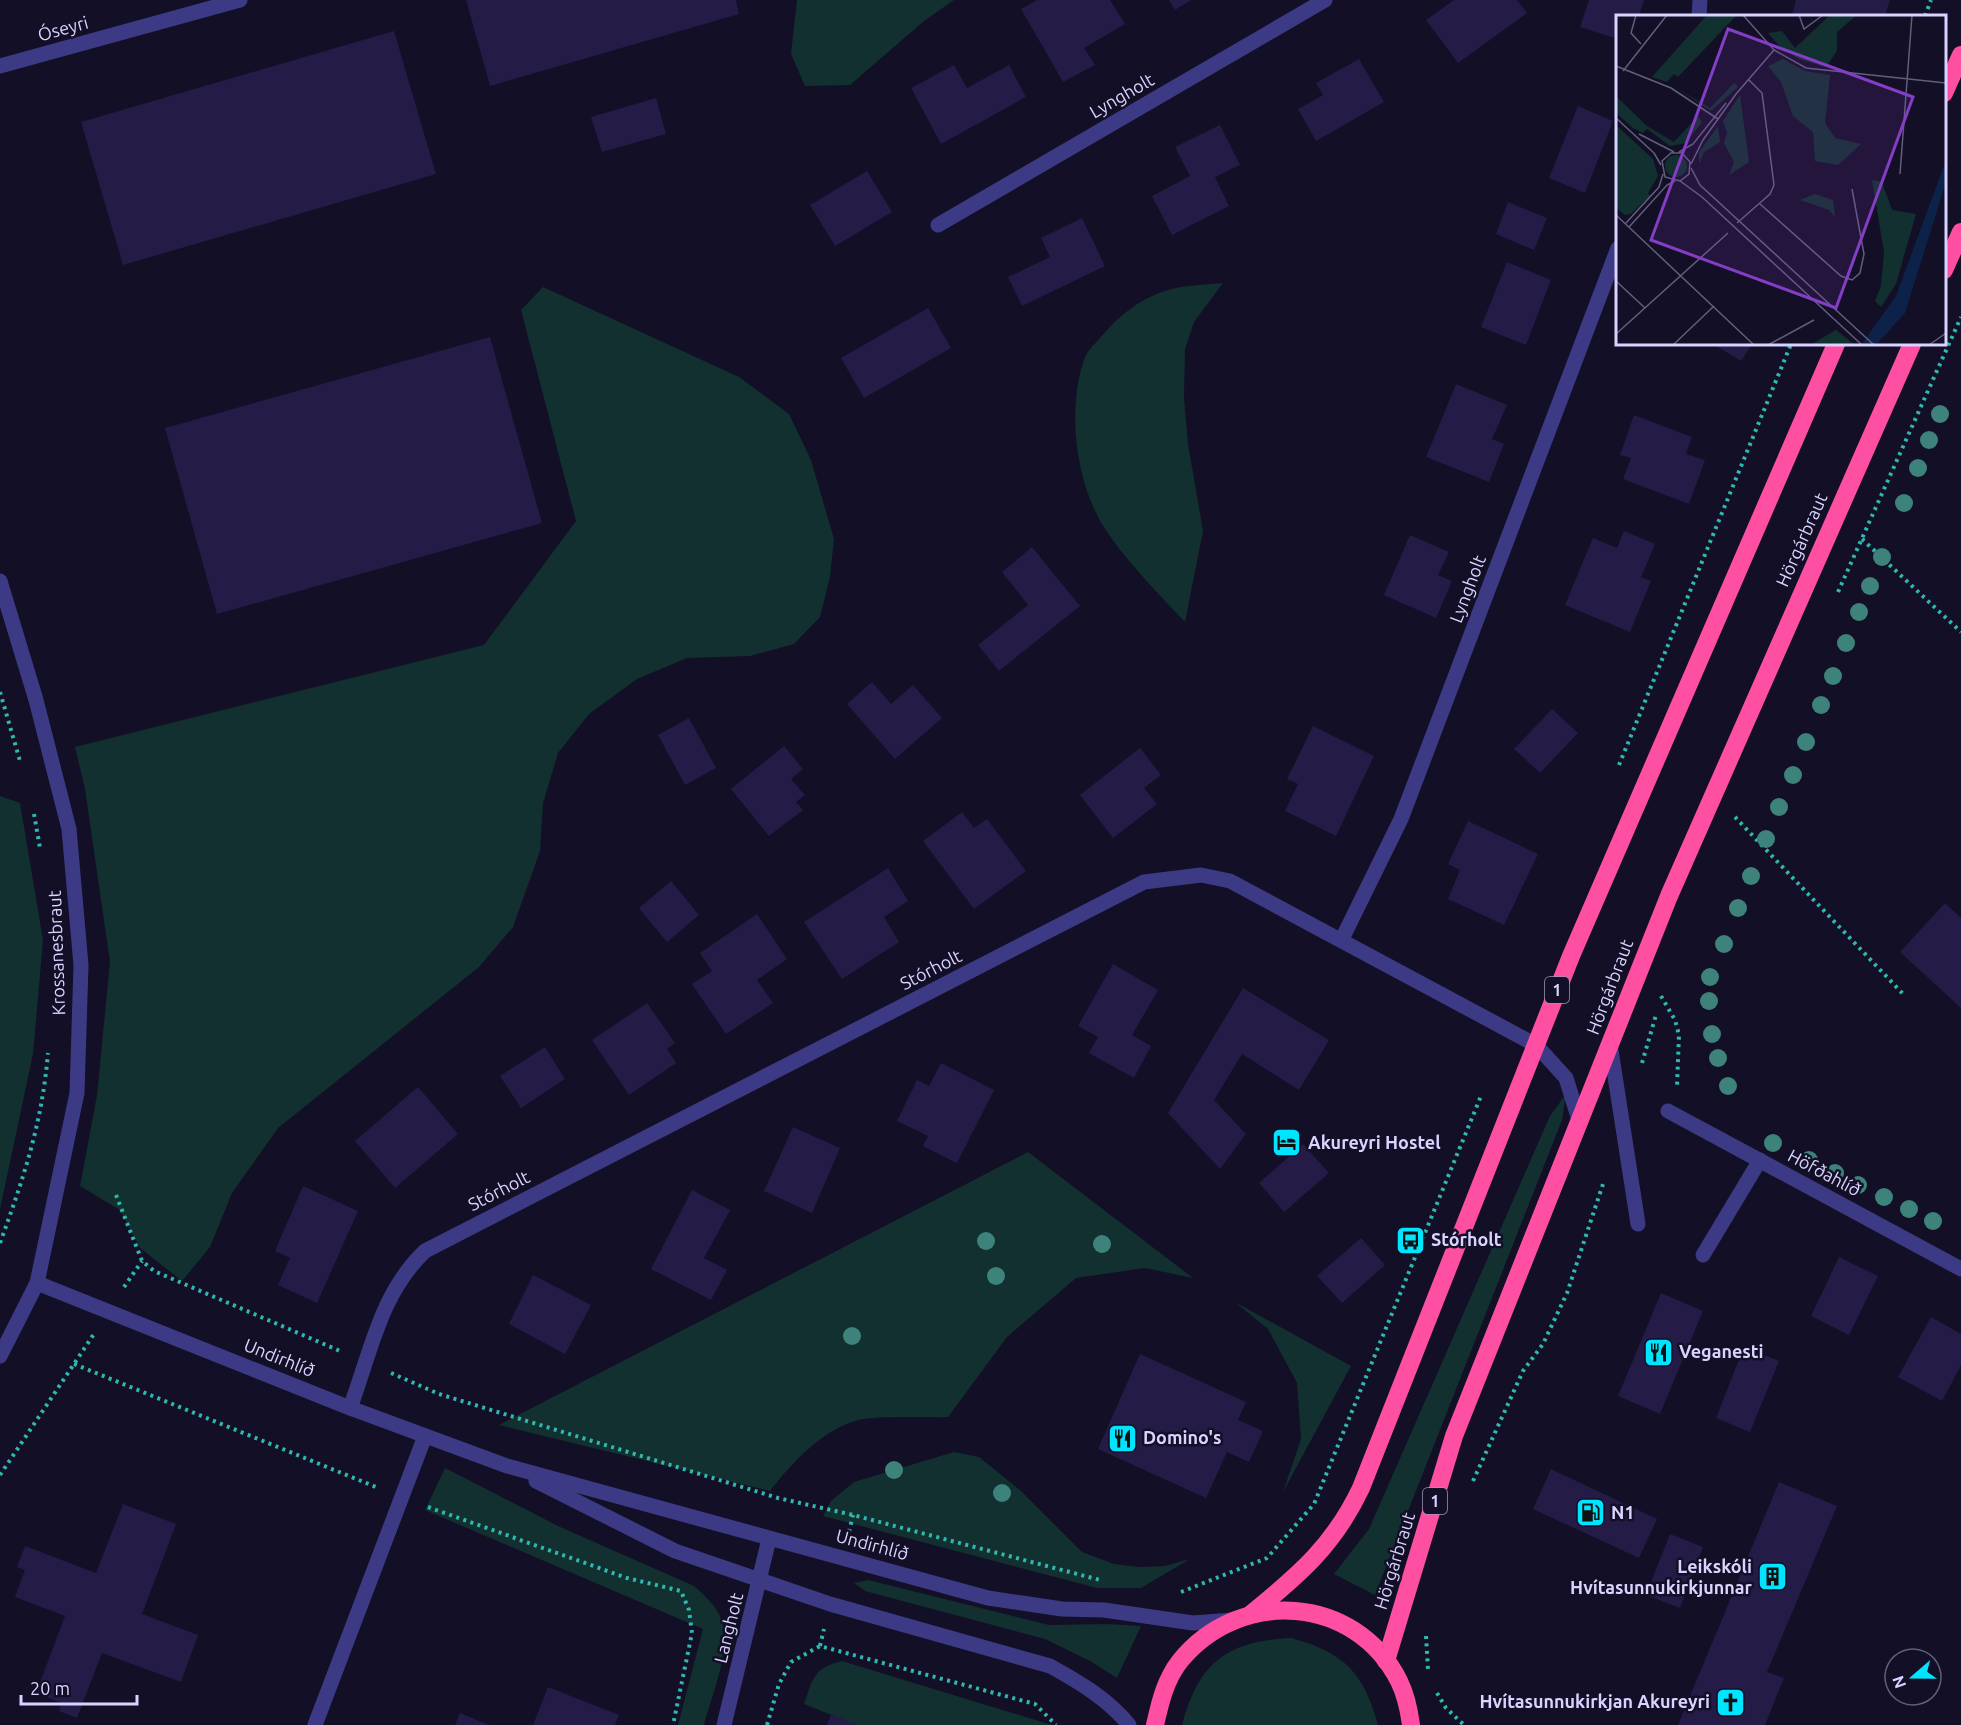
<svg xmlns="http://www.w3.org/2000/svg" width="1961" height="1725" viewBox="0 0 1961 1725" font-family="Ubuntu,sans-serif">
	<rect width="100%" height="100%" fill="#130f26"/>
	<g fill="#12302f">
		<path d="M797,0H954L924,21L850,85L805,86L791,54Z"/>
		<path d="M1223,283L1194,322L1185,349L1184,399L1188,444L1203,531L1185,622C1158,593 1113,548 1096,513C1074,468 1068,404 1085,357C1088,350 1095,344 1099,339C1118,317 1137,300 1165,291C1182,285 1205,285 1223,283Z"/>
		<path d="M543,287L739,377L789,414L811,460L834,539L830,577L820,617L794,644L750,656L687,658L637,679L589,714L558,753L543,803L540,851L513,927L479,967L278,1128L232,1193L210,1247L182,1281L140,1248L120,1210L80,1186L97,1095L110,962L85,789L75,747L484,645L576,521L521,310Z"/>
		<path d="M0,796L20,803L43,940L33,1054L0,1209Z"/>
		<path d="M1566,1094L1562,1120L1375,1595L1334,1574L1369,1529L1550,1116Z"/>
		<path d="M1028,1152L1193,1278L1145,1268L1076,1278L1007,1337L948,1417C927,1418 874,1415 855,1421C821,1431 791,1464 770,1491L499,1425Z"/>
		<path d="M1235,1302L1351,1366L1283,1492L1301,1439L1297,1383L1268,1329Z"/>
		<path d="M954,1452L979,1457L1021,1491L1082,1552L1114,1564L1140,1567L1165,1566L1190,1559L1141,1588H1097L823,1516L831,1501L854,1482Z"/>
		<path d="M445,1468L558,1526L694,1586C705,1596 717,1606 721,1619C732,1648 712,1695 704,1725H678L703,1629L425,1510Z"/>
		<path d="M868,1580L1049,1625L1106,1624L1141,1626L1117,1678L1090,1661L1045,1639L865,1591L854,1583Z"/>
		<path d="M1291,1638C1345,1653 1363,1672 1378,1725H1182C1198,1663 1227,1641 1291,1638Z"/>
		<path d="M842,1661L1052,1725H856L804,1704C812,1680 814,1667 842,1661Z"/>
	</g>
	<g fill="#241b47">
		<path d="M466,0H736L739,14L490,86Z"/>
		<path d="M1037,0H1110L1125,24L1084,48L1095,65L1063,82L1021,9Z"/>
		<path d="M1169,0H1191L1175,10Z"/>
		<path d="M1454,0H1517L1527,13L1458,63L1426,20Z"/>
		<path d="M1589,0H1644L1639,16H1618V39L1580,27Z"/>
		<path d="M1796,0H1890L1885,16H1796L1792,15Z"/>
		<path d="M394,31L436,174L123,265L81,122Z"/>
		<path d="M1359,59L1384,102L1316,141L1298,109L1323,95L1316,83Z"/>
		<path d="M954,65L967,88L1009,65L1026,97L941,144L911,88Z"/>
		<path d="M656,98L666,134L602,152L591,117Z"/>
		<path d="M1578,106L1613,121L1585,193L1549,178Z"/>
		<path d="M1220,125L1240,165L1215,177L1229,206L1172,235L1152,196L1190,176L1175,147Z"/>
		<path d="M867,171L892,212L835,246L810,205Z"/>
		<path d="M1508,202L1547,218L1534,250L1496,234Z"/>
		<path d="M1082,218L1105,266L1022,306L1008,277L1050,257L1041,238Z"/>
		<path d="M1507,262L1551,280L1526,345L1481,327Z"/>
		<path d="M928,308L951,348L864,398L841,358Z"/>
		<path d="M490,337L542,523L217,614L165,428Z"/>
		<path d="M1713,344H1752L1741,361Z"/>
		<path d="M1456,384L1507,405L1492,439L1504,444L1489,482L1426,457Z"/>
		<path d="M1634,415L1692,437L1686,454L1705,460L1689,504L1623,479L1631,458L1620,455Z"/>
		<path d="M1624,531L1655,544L1641,577L1651,581L1630,632L1565,605L1593,538L1617,548Z"/>
		<path d="M1410,535L1449,552L1438,575L1452,581L1436,618L1384,595Z"/>
		<path d="M1032,547L1080,606L999,671L978,645L1028,605L1002,572Z"/>
		<path d="M872,682L891,704L913,685L942,718L895,759L847,704Z"/>
		<path d="M1552,709L1578,733L1540,773L1514,749Z"/>
		<path d="M689,718L716,768L685,785L658,735Z"/>
		<path d="M1313,726L1374,756L1336,836L1285,811L1298,784L1287,779Z"/>
		<path d="M784,746L803,769L791,779L805,795L796,802L803,810L769,836L731,789Z"/>
		<path d="M1140,748L1161,775L1144,788L1157,804L1113,838L1080,795Z"/>
		<path d="M962,812L974,828L987,819L1026,871L974,909L923,841Z"/>
		<path d="M1468,821L1538,854L1504,925L1448,899L1460,870L1448,864Z"/>
		<path d="M888,868L908,901L884,917L899,942L842,979L804,922Z"/>
		<path d="M671,881L699,915L667,942L639,908Z"/>
		<path d="M1945,903L1961,918V1008L1900,952Z"/>
		<path d="M757,914L787,959L757,980L773,1003L726,1034L692,984L712,971L700,953Z"/>
		<path d="M1113,964L1158,990L1132,1035L1151,1046L1134,1078L1089,1053L1098,1037L1078,1026Z"/>
		<path d="M1243,988L1329,1040L1299,1090L1242,1054L1214,1100L1246,1134L1220,1169L1168,1113Z"/>
		<path d="M647,1003L675,1043L667,1049L676,1063L629,1095L592,1040Z"/>
		<path d="M545,1047L565,1079L521,1108L500,1076Z"/>
		<path d="M941,1063L994,1090L957,1163L923,1146L928,1136L897,1121L917,1080L929,1086Z"/>
		<path d="M418,1087L458,1134L395,1188L355,1141Z"/>
		<path d="M793,1127L840,1148L812,1213L764,1191Z"/>
		<path d="M1303,1144L1329,1173L1284,1212L1259,1183Z"/>
		<path d="M303,1186L358,1211L317,1303L278,1285L290,1258L275,1251Z"/>
		<path d="M692,1190L730,1210L704,1258L727,1270L711,1300L651,1269Z"/>
		<path d="M1361,1238L1385,1265L1342,1303L1317,1276Z"/>
		<path d="M1839,1257L1878,1276L1849,1335L1811,1316Z"/>
		<path d="M533,1275L591,1305L565,1354L509,1324Z"/>
		<path d="M1661,1293L1703,1311L1660,1414L1618,1396Z"/>
		<path d="M1931,1317L1961,1334V1365L1942,1401L1898,1377Z"/>
		<path d="M1744,1347L1779,1361L1750,1432L1716,1418Z"/>
		<path d="M1140,1354L1246,1402L1238,1420L1263,1431L1249,1462L1227,1452L1206,1498L1098,1449Z"/>
		<path d="M1551,1469L1657,1519L1639,1558L1533,1509Z"/>
		<path d="M1779,1482L1837,1506L1767,1672L1784,1678L1765,1725H1678Z"/>
		<path d="M123,1504L176,1524L142,1614L198,1635L181,1682L102,1653L77,1718L59,1711L61,1703L36,1693L65,1616L15,1597L25,1570L17,1567L25,1546L96,1573Z"/>
		<path d="M1670,1534L1703,1547L1680,1608L1646,1595Z"/>
		<path d="M548,1687L619,1715L615,1725H533Z"/>
		<path d="M460,1713L489,1725H455Z"/>
		<path d="M831,1714L856,1725H827Z"/>
	</g>
	<g fill="none" stroke-linecap="round" stroke-linejoin="round">
		<g stroke="#2fb8b0" stroke-width="4" stroke-dasharray="3 4.5" stroke-linecap="butt">
			<path d="M1925,16L1931,0"/>
			<path d="M1862,539L1961,632"/>
			<path d="M1838,592L1961,317"/>
			<path d="M0,692L20,761"/>
			<path d="M1619,765L1791,344"/>
			<path d="M34,814L40,848"/>
			<path d="M1735,817L1904,995"/>
			<path d="M1661,996L1675,1020L1679,1035L1677,1086"/>
			<path d="M1642,1063L1656,1015"/>
			<path d="M116,1195L142,1261L154,1271L340,1351"/>
			<path d="M0,1243C24,1177 42,1123 48,1053"/>
			<path d="M124,1287L142,1261"/>
			<path d="M74,1364L376,1487"/>
			<path d="M391,1373L439,1394L778,1498L853,1515L1100,1580"/>
			<path d="M0,1475L94,1334"/>
			<path d="M1473,1481L1523,1371L1543,1344L1567,1293L1603,1184"/>
			<path d="M428,1507L627,1578L681,1591L689,1610L692,1633L673,1725"/>
			<path d="M849,1532L853,1515"/>
			<path d="M1181,1592L1267,1558L1314,1504L1481,1096"/>
			<path d="M1426,1636L1428,1670"/>
			<path d="M820,1646L824,1629"/>
			<path d="M1437,1693L1446,1708L1464,1725"/>
			<path d="M767,1725L779,1684L791,1662L820,1646L1035,1704L1056,1725"/>
		</g>
		<g stroke="#3d3a85" stroke-width="15">
			<path d="M1699,16L1700,0"/>
			<path d="M0,66L240,0"/>
			<path d="M938,225L1325,0"/>
			<path d="M0,581L36,700L69,829L81,965L77,1093L37,1283L0,1356"/>
			<path d="M1342,939L1401,819L1618,248"/>
			<path d="M1610,1044L1638,1224"/>
			<path d="M1668,1111L1961,1269"/>
			<path d="M1703,1255L1760,1160"/>
			<path d="M37,1283L350,1408L507,1466L988,1598L1062,1609L1104,1610L1193,1623L1233,1620"/>
			<path d="M350,1408C371,1352 380,1294 425,1251L1144,882L1201,875L1230,881L1536,1045L1566,1078L1580,1123"/>
			<path d="M536,1481L675,1551L830,1604L1050,1666C1079,1682 1108,1699 1129,1725"/>
			<path d="M315,1725L425,1436"/>
			<path d="M724,1725L769,1539"/>
		</g>
		<g stroke="#ff4fa3" stroke-width="18">
			<path d="M1944,93L1961,55"/>
			<path d="M1944,270L1961,232"/>
			<path d="M1251,1614C1300,1574 1334,1545 1361,1488L1571,956L1836,344"/>
			<path d="M1386,1661L1454,1436L1669,896L1912,344"/>
			<path d="M1155,1725C1160,1703 1165,1680 1180,1661C1239,1588 1355,1594 1399,1681C1406,1695 1409,1710 1411,1725"/>
		</g>
	</g>
	<g fill="#3d827b">
		<circle cx="1940" cy="414" r="9"/>
		<circle cx="1929" cy="440" r="9"/>
		<circle cx="1918" cy="468" r="9"/>
		<circle cx="1904" cy="503" r="9"/>
		<circle cx="1882" cy="557" r="9"/>
		<circle cx="1870" cy="586" r="9"/>
		<circle cx="1859" cy="612" r="9"/>
		<circle cx="1846" cy="643" r="9"/>
		<circle cx="1833" cy="676" r="9"/>
		<circle cx="1821" cy="705" r="9"/>
		<circle cx="1806" cy="742" r="9"/>
		<circle cx="1793" cy="775" r="9"/>
		<circle cx="1779" cy="807" r="9"/>
		<circle cx="1766" cy="839" r="9"/>
		<circle cx="1751" cy="876" r="9"/>
		<circle cx="1738" cy="908" r="9"/>
		<circle cx="1724" cy="944" r="9"/>
		<circle cx="1710" cy="977" r="9"/>
		<circle cx="1709" cy="1001" r="9"/>
		<circle cx="1712" cy="1034" r="9"/>
		<circle cx="1718" cy="1058" r="9"/>
		<circle cx="1728" cy="1086" r="9"/>
		<circle cx="1773" cy="1143" r="9"/>
		<circle cx="1809" cy="1160" r="9"/>
		<circle cx="1835" cy="1173" r="9"/>
		<circle cx="1858" cy="1185" r="9"/>
		<circle cx="1884" cy="1197" r="9"/>
		<circle cx="1909" cy="1209" r="9"/>
		<circle cx="1933" cy="1221" r="9"/>
		<circle cx="986" cy="1241" r="9"/>
		<circle cx="1102" cy="1244" r="9"/>
		<circle cx="996" cy="1276" r="9"/>
		<circle cx="852" cy="1336" r="9"/>
		<circle cx="894" cy="1470" r="9"/>
		<circle cx="1002" cy="1493" r="9"/>
	</g>
	<defs>
		<symbol id="hotel-square" viewBox="-11 -11 22 22"><rect x="-9" y="-9" width="18" height="18" rx="4" fill="#00e5ff" stroke="#130f26"/><path d="M-6-4.5h1.5V1H6V5H4.5V3h-9V5H-6ZM-4 0a1.8 1.8 0 1 1 3.6 0ZM.5 0V-2.5h3Q6-2.5 6 0Z" fill="#111"/></symbol>
		<symbol id="bus-square" viewBox="-11 -11 22 22"><rect x="-9" y="-9" width="18" height="18" rx="4" fill="#00e5ff" stroke="#130f26"/><path d="M-5-6H5V4H4V6H2V4H-2V6H-4V4H-5ZM-3.5-4V0h7V-4ZM-3.5 1.2v1.5H-2V1.2ZM2 1.2v1.5H3.5V1.2Z" fill="#111"/></symbol>
		<symbol id="restaurant-square" viewBox="-11 -11 22 22"><rect x="-9" y="-9" width="18" height="18" rx="4" fill="#00e5ff" stroke="#130f26"/><path d="M-5-6h1v4h1v-4h1v4h1v-4h1v5L-1.5 .5V6h-2V.5L-5-1ZM5-6V6H3V1.5H1.5Q1.5-4 5-6Z" fill="#111"/></symbol>
		<symbol id="fuel-square" viewBox="-11 -11 22 22"><rect x="-9" y="-9" width="18" height="18" rx="4" fill="#00e5ff" stroke="#130f26"/><path d="M-5.5-6h7V0h2V4h1.3V-2.5L3-4.5l.8-.8L6-3V5H2.5V1h-1V6h-7ZM-4.2-4.7v3.2H.2V-4.7Z" fill="#111"/></symbol>
		<symbol id="building-square" viewBox="-11 -11 22 22"><rect x="-9" y="-9" width="18" height="18" rx="4" fill="#00e5ff" stroke="#130f26"/><path d="M-4-6H4V6H1V3H-1V6H-4ZM-2.5-4.3h1.7v1.8h-1.7ZM.8-4.3h1.7v1.8H.8ZM-2.5-1h1.7V.8h-1.7ZM.8-1h1.7V.8H.8Z" fill="#111"/></symbol>
		<symbol id="church-square" viewBox="-11 -11 22 22"><rect x="-9" y="-9" width="18" height="18" rx="4" fill="#00e5ff" stroke="#130f26"/><path d="M-1.2-6h2.4v3.5h3.3v2.4h-3.3V6h-2.4V-.1h-3.3v-2.4h3.3Z" fill="#111"/></symbol>
	</defs>
	<g fill-rule="evenodd">
		<use href="#hotel-square" x="1270" y="1126" width="33" height="33"/>
		<use href="#bus-square" x="1394" y="1224" width="33" height="33"/>
		<use href="#restaurant-square" x="1642" y="1336" width="33" height="33"/>
		<use href="#restaurant-square" x="1106" y="1422" width="33" height="33"/>
		<use href="#fuel-square" x="1574" y="1496" width="33" height="33"/>
		<use href="#building-square" x="1756" y="1560" width="33" height="33"/>
		<use href="#church-square" x="1714" y="1686" width="33" height="33"/>
	</g>
	<g text-anchor="middle" stroke-width="5" stroke-linejoin="round" paint-order="stroke">
		<g fill="#130f26" stroke="#9e99be" stroke-width="1.5">
			<rect x="1545" y="977" width="24" height="26" rx="4.5"/>
			<rect x="1423" y="1488" width="24" height="26" rx="4.5"/>
		</g>
		<g font-size="16" font-weight="bold" fill="#d9d4ff">
			<text x="1557" y="996">1</text>
			<text x="1435" y="1507">1</text>
		</g>
		<g font-size="18" fill="#d9d4ff" stroke="#130f26">
			<text transform="translate(63 29) rotate(-15)" y="6">Óseyri</text>
			<text transform="translate(1122 96) rotate(-30)" y="6">Lyngholt</text>
			<text transform="translate(1802 540) rotate(-66)" y="6">Hörgárbraut</text>
			<text transform="translate(1468 589) rotate(-69)" y="6">Lyngholt</text>
			<text transform="translate(57 953) rotate(-92)" y="6">Krossanesbraut</text>
			<text transform="translate(931 970) rotate(-27)" y="6">Stórholt</text>
			<text transform="translate(1610 987) rotate(-69)" y="6">Hörgárbraut</text>
			<text transform="translate(1824 1173) rotate(28)" y="6">Höfðahlíð</text>
			<text transform="translate(499 1191) rotate(-27)" y="6">Stórholt</text>
			<text transform="translate(279 1358) rotate(22)" y="6">Undirhlíð</text>
			<text transform="translate(872 1545) rotate(15)" y="6">Undirhlíð</text>
			<text transform="translate(1395 1561) rotate(-73)" y="6">Hörgárbraut</text>
			<text transform="translate(729 1628) rotate(-76)" y="6">Langholt</text>
		</g>
		<g font-size="18" font-weight="bold" fill="#d9d4ff" stroke="#130f26" text-anchor="start">
			<text x="1308" y="1149">Akureyri Hostel</text>
			<text x="1431" y="1246">Stórholt</text>
			<text x="1679" y="1358">Veganesti</text>
			<text x="1143" y="1444">Domino's</text>
			<text x="1611" y="1519">N1</text>
			<text x="1752" y="1573" text-anchor="end">Leikskóli<tspan x="1752" dy="21">Hvítasunnukirkjunnar</tspan></text>
			<text x="1710" y="1708" text-anchor="end">Hvítasunnukirkjan Akureyri</text>
		</g>
	</g>
	<g transform="translate(1616 15)">
		<rect width="330" height="330" fill="#130f26"/>
		<path d="M91,0L120,1L62,62L58,59L51,67L36,62ZM214,0H241L221,17V36L210,52L183,44L165,33L152,18L166,16L179,33ZM167,44L189,56L214,60L209,108L219,123L245,129L222,150L199,146L197,117L177,101L165,67L152,51ZM118,68L122,72L95,96L59,72L94,93ZM124,80L133,147L113,160L118,147L108,128L111,118L107,106ZM0,81L31,111L58,127L82,101L86,107L70,128L54,131L31,114L27,118L17,113L0,98ZM0,110L37,144L42,161L32,178L34,181L15,199L9,200L0,193ZM102,111L104,127L88,137L83,149V137ZM49 151a11 11 0 1 1 22 0a11 11 0 1 1-22 0ZM256,165L266,167L276,195L300,199L280,269L265,292L259,286L265,271L268,237ZM199,179L217,185L219,202L213,195L184,185ZM220,315L239,330H194Z" fill="#12302f"/>
		<path d="M330,145V167L289,298L260,330H245L280,281Z" fill="#0c2248"/>
		<path fill="none" stroke="#625e7d" stroke-width="1.5" d="M20,0L15,18L25,29M127,0L158,35L190,53L330,68M183,0L188,14L207,0M0,51L55,73L102,104M7,56L51,0M0,103L38,138L45,150M23,119L58,137M63,137L77,129L110,88M75,149L87,125L120,79L158,35M75,153L84,170L258,330M284,159L296,0M64,166L73,159L74,147L66,138H55L46,146L49,162L64,166L86,182L246,330M144,189L225,261L236,265L244,258L248,239L236,174M0,200L138,330M121,208L154,179L158,170L146,78L132,64M9,209L43,172L47,159M13,212L51,170L59,166M0,266L29,293M0,319L112,218M57,330L98,291M152,330L198,305M313,330L330,318"/>
		<path fill="#843dc5" fill-opacity="0.15" stroke="#843dc5" stroke-width="3" d="M112,14L297,82L220,293L35,225Z"/>
		<rect width="330" height="330" fill="none" stroke="#d9d4ff" stroke-width="3"/>
	</g>
	<g transform="translate(1913 1677) rotate(250)"><circle r="28" fill="#130f26" stroke="#625e7d" stroke-width="1.5"/>
	<path d="M0-4.5L10 22L0 15L-10 22Z" fill="#00e5ff"/>
	<text y="-9" font-size="16" font-weight="bold" text-anchor="middle" fill="#d9d4ff">N</text>
	</g>
	<path d="M21 1695v9h116v-9" fill="none" stroke="#d9d4ff" stroke-width="3"/>
	<text x="30" y="1695" font-size="18" fill="#d9d4ff" stroke="#130f26" stroke-width="4.5" paint-order="stroke">20 m</text>
</svg>
